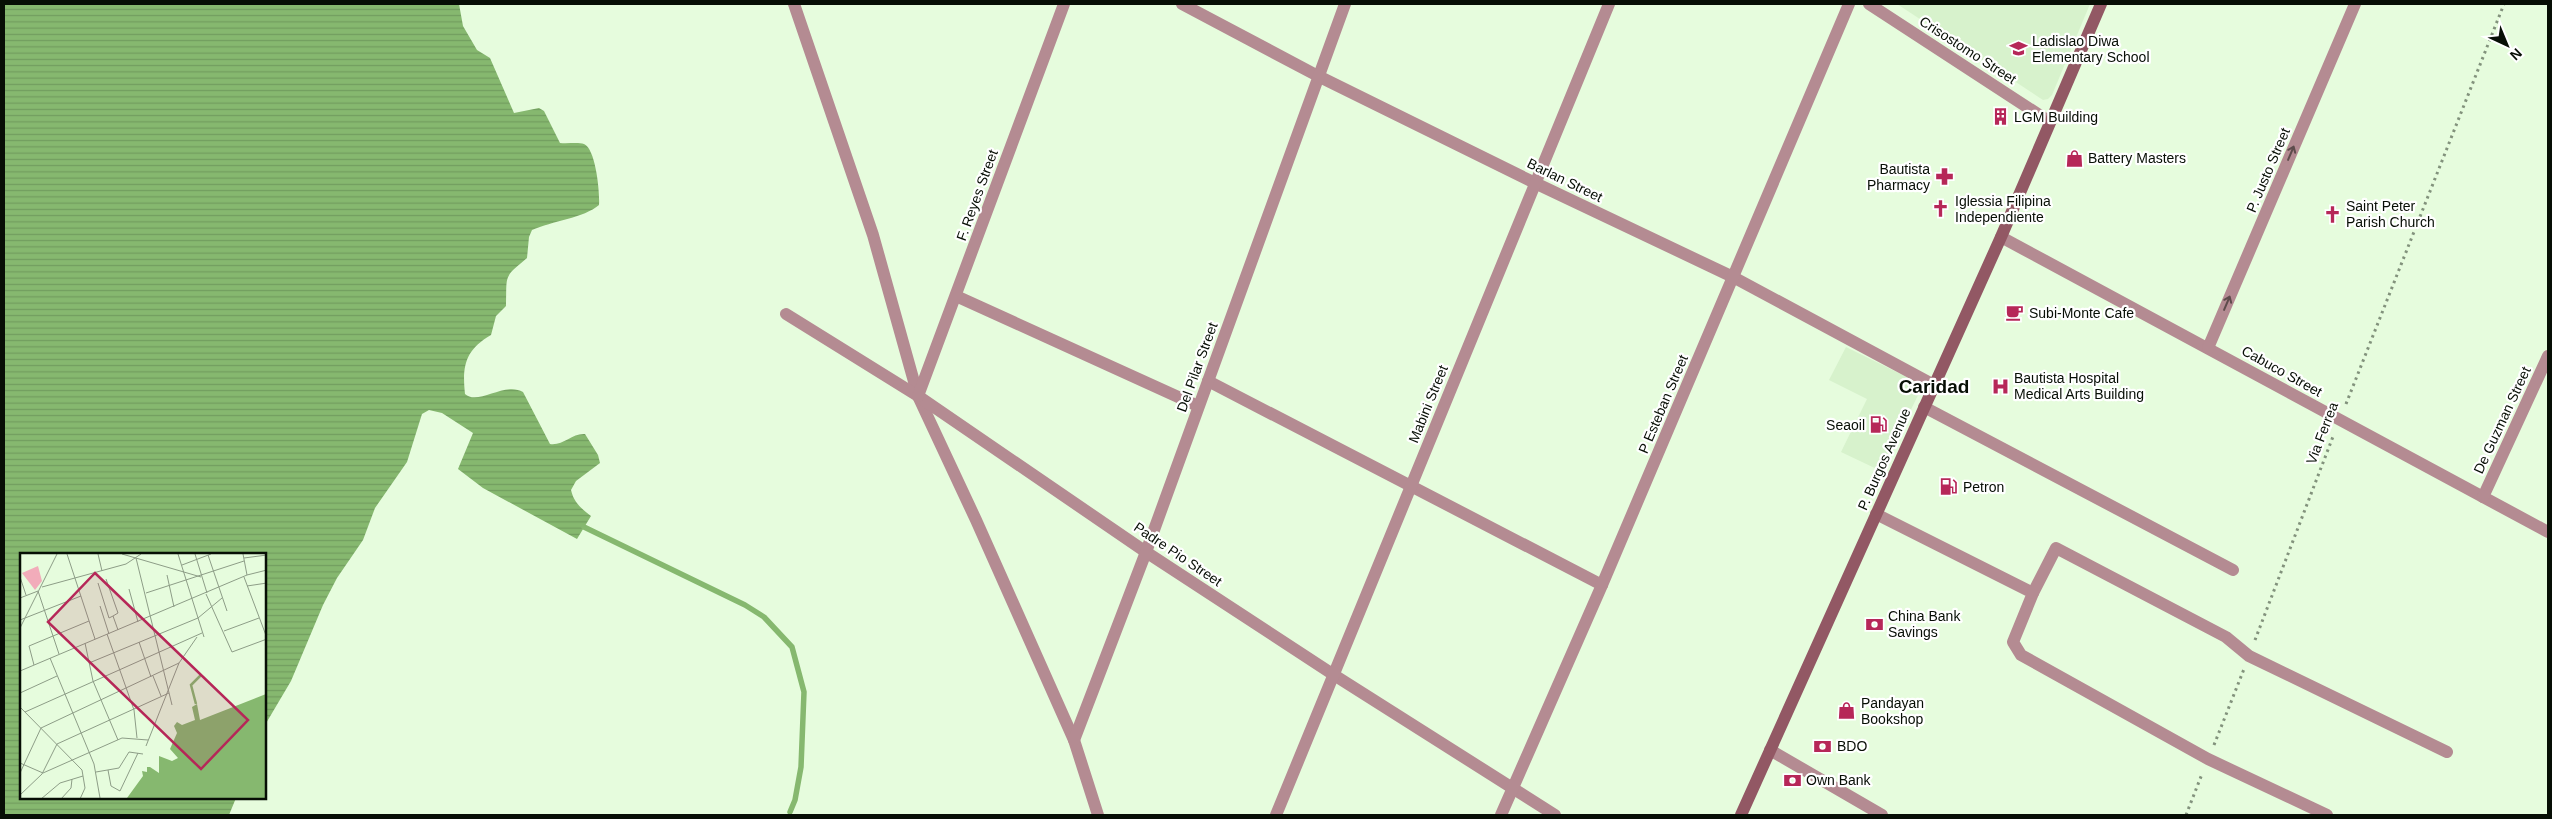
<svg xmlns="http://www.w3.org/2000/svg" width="2552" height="819" viewBox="0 0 2552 819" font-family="Helvetica,sans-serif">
	<defs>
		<pattern id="water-rules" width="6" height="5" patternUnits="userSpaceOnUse" patternTransform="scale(1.25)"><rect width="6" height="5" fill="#86b86f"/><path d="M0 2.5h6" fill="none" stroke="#729d5f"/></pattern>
	</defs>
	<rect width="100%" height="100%" fill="#e6fcdd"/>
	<g fill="#d7f2cc">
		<path d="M1897,4H2090L2052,95L2048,99L2043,100Z"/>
		<path d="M1846,347L1923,385L1881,471L1841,452L1867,399L1829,380Z"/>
	</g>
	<path fill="url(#water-rules)" d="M4,4H459L463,26L477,50L490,58L514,113L539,108L544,111L560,143C567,144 578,142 584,144C596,149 600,194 599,205C584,218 552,221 532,230L529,237L527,258C503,278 507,274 506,306L496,316L491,335C465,350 462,366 465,394C478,406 505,381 523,392L550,444C563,446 572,433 585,434L598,455L600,463L576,481L571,490C574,503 581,508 591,516L577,539L483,488L458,469L473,433L442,413L429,410L422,414L407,462L375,508L363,540L337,578L323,605L291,681L265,725V554H21V798H236L229,815H4Z"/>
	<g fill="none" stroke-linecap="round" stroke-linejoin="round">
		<path stroke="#86b86f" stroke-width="5.5" d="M584,527L745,605L764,617L792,647L804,692L801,767L795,800L790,812"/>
		<g stroke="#82927c" stroke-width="3" stroke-dasharray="2.5 4" stroke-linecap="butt">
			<path d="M2346,404L2504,4"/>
			<path d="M2255,640L2334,434"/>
			<path d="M2214,745L2244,669"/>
			<path d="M2186,815L2202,774"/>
		</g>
		<g stroke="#b48b92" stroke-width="12">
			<path d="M794,4L873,235L918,396L976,520L1074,740L1098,815"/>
			<path d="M1182,4L1318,76L1535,183L1733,277L1934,385"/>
			<path d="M1869,4L2050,122"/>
			<path d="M2001,237L2548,532"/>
			<path d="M956,296L1198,406"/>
			<path d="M786,314L918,396L1146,552L1334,675L1555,815"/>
			<path d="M2208,348L2355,4"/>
			<path d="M1208,381L1602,585"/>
			<path d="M918,396L1064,4"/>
			<path d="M1924,407L2233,570"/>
			<path d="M2483,497L2548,356"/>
			<path d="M1876,514L2033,593L2013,642L2021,655L2208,759L2327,815"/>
			<path d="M2033,593L2056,548L2226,637L2249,656L2447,752"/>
			<path d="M1074,740L1146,552L1345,4"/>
			<path d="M1770,750L1882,815"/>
			<path d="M1276,815L1609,4"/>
			<path d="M1501,815L1602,585L1849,4"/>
		</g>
		<path stroke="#925864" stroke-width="12" d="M1741,815L2001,237L2101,4"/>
	</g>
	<defs><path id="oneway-shaft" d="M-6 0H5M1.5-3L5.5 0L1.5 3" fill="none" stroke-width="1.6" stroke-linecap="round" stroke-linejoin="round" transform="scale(1.25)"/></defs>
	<g stroke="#5e4c4c">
		<use href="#oneway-shaft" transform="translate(2291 153) rotate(-67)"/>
		<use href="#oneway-shaft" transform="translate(2227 303) rotate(-67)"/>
	</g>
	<defs>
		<symbol id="school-bare" viewBox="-9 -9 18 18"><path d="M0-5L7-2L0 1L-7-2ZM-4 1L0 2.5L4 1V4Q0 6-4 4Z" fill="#b62758" stroke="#fff" stroke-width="2.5" paint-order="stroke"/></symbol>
		<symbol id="building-bare" viewBox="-9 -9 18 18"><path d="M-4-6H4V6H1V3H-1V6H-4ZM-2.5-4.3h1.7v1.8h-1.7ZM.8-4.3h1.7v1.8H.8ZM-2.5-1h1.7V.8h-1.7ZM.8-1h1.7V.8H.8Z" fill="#b62758" stroke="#fff" stroke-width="2.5" paint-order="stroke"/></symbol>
		<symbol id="shop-bare" viewBox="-9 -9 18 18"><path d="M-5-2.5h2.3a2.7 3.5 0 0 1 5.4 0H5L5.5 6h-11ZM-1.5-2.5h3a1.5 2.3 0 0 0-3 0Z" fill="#b62758" stroke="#fff" stroke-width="2.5" paint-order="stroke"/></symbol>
		<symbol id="pharmacy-bare" viewBox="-9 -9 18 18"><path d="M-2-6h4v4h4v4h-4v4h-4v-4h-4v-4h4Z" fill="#b62758" stroke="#fff" stroke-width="2.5" paint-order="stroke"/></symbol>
		<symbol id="church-bare" viewBox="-9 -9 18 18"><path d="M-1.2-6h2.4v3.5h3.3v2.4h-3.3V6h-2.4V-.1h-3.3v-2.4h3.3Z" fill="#b62758" stroke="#fff" stroke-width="2.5" paint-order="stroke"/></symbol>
		<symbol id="cafe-bare" viewBox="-9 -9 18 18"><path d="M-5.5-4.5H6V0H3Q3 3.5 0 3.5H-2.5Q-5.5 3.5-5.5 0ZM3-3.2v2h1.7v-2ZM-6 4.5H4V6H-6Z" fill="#b62758" stroke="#fff" stroke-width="2.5" paint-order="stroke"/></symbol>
		<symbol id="hospital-bare" viewBox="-9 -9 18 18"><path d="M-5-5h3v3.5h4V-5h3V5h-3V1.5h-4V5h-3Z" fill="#b62758" stroke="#fff" stroke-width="2.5" paint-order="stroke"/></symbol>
		<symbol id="fuel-bare" viewBox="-9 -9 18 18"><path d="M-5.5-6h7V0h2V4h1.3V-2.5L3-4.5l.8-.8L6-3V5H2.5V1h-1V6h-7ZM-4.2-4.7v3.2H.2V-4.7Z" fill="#b62758" stroke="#fff" stroke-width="2.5" paint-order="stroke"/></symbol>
		<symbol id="bank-bare" viewBox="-9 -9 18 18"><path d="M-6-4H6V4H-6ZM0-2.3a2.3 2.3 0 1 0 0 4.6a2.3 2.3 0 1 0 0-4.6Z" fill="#b62758" stroke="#fff" stroke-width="2.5" paint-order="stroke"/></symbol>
	</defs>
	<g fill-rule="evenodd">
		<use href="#school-bare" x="2006" y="36" width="25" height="25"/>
		<use href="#building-bare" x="1988" y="104" width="25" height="25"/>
		<use href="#shop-bare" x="2062" y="146" width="25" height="25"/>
		<use href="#pharmacy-bare" x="1932" y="164" width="25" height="25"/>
		<use href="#church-bare" x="1928" y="196" width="25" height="25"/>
		<use href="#church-bare" x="2320" y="202" width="25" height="25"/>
		<use href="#cafe-bare" x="2002" y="300" width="25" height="25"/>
		<use href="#hospital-bare" x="1988" y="374" width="25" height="25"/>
		<use href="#fuel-bare" x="1866" y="412" width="25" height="25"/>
		<use href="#fuel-bare" x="1936" y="474" width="25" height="25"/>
		<use href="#bank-bare" x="1862" y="612" width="25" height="25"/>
		<use href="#shop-bare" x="1834" y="698" width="25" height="25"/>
		<use href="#bank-bare" x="1810" y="734" width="25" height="25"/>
		<use href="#bank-bare" x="1780" y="768" width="25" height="25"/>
	</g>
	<g text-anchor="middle" stroke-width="4.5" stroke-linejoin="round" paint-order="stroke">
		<g font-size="14" fill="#070e05" stroke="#fff" text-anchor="start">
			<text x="2032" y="46">Ladislao Diwa<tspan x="2032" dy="16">Elementary School</tspan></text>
			<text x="2014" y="122">LGM Building</text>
			<text x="2088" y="163">Battery Masters</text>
			<text x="1930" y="174" text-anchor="end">Bautista<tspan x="1930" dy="16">Pharmacy</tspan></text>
			<text x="1955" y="206">Iglessia Filipina<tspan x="1955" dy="16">Independiente</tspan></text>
			<text x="2346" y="211">Saint Peter<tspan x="2346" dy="16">Parish Church</tspan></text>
			<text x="2029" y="318">Subi-Monte Cafe</text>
			<text x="2014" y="383">Bautista Hospital<tspan x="2014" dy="16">Medical Arts Building</tspan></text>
			<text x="1865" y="430" text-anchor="end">Seaoil</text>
			<text x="1963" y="492">Petron</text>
			<text x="1888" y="621">China Bank<tspan x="1888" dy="16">Savings</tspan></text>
			<text x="1861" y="708">Pandayan<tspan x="1861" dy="16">Bookshop</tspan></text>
			<text x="1837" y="751">BDO</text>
			<text x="1806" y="785">Own Bank</text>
		</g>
		<g font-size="14" fill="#070e05" stroke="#fff">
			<text transform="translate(1968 50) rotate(33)" y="5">Crisostomo Street</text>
			<text transform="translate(2268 170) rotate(-67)" y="5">P. Justo Street</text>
			<text transform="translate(1565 180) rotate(26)" y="5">Barlan Street</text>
			<text transform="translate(977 195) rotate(-70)" y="5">F. Reyes Street</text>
			<text transform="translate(1197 367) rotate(-70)" y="5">Del Pilar Street</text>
			<text transform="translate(2282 371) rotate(29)" y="5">Cabuco Street</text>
			<text transform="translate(1428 404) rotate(-68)" y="5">Mabini Street</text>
			<text transform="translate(1663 404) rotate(-67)" y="5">P Esteban Street</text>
			<text transform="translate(2502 420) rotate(-65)" y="5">De Guzman Street</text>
			<text transform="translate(2322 433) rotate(-69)" y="5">Via Ferrea</text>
			<text transform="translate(1884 459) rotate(-66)" y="5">P. Burgos Avenue</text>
			<text transform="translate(1178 554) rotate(34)" y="5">Padre Pio Street</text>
		</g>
		<g font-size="19" font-weight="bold" fill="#070e05" stroke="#fff">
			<text x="1934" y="393">Caridad</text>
		</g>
	</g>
	<g transform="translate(20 553)">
		<rect width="246" height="246" fill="#e6fcdd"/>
		<path d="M18,13L22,28L15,37L2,20Z" fill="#f2acba"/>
		<path d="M246,141V246L107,245L123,223L122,218L127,219V214H130L139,220V203L152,208L158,205L150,196L157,180L154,173L157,169L162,172L175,167L172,154L177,151L180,167Z" fill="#86b86f"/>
		<path fill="none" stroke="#86b86f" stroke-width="2.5" d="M176,151L171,132L181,122"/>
		<path fill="none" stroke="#8d9d87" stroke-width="1" d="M47,1L75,86M78,1L82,18M102,1L181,24M158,1L184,84M175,1L187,40M223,1L227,22M188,2L207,58M116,5L152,152M224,5L247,2M162,12L191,1M147,22L154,54M0,24L6,42M224,24L247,85M86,26L98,60L93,63L98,77M78,30L89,65L93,63M227,33L247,30M22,34L106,11L121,1M109,36L118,69M126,40L224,8M186,41L212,99L247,86M0,45L18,38L39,101M80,53L89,81M0,67L61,43M0,75L37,1M204,78L239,65M87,81L114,157L117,185M119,89L131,124M65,90L73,128L98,187M30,105L74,211L80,245M69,110L178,65L202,45M14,112L9,93L69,68M0,118L227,22L247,17M133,123L141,143M0,140L37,123M0,154L62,217L65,235L60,246M5,159L182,80M126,193L159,110L177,84M0,210L23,220M88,217L91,233L100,238L118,200M76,219L99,215L109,199L123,201M0,220L21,175L159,110M23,220L102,185L128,187M0,242L22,221L37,191L149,140M21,246L40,230L63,223M41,246L51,235L52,226"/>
		<path fill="#b62758" fill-opacity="0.15" stroke="#b62758" stroke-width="2.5" d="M75,20L228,167L181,216L28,69Z"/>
		<rect width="246" height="246" fill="none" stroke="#070e05" stroke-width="2.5"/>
	</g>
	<rect width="2552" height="819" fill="none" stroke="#070e05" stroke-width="10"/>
	<g transform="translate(2507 45) rotate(136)" stroke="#ffffff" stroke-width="4" paint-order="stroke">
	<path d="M0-4L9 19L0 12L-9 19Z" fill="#070e05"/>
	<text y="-8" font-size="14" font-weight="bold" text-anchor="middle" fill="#070e05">N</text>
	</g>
</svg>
